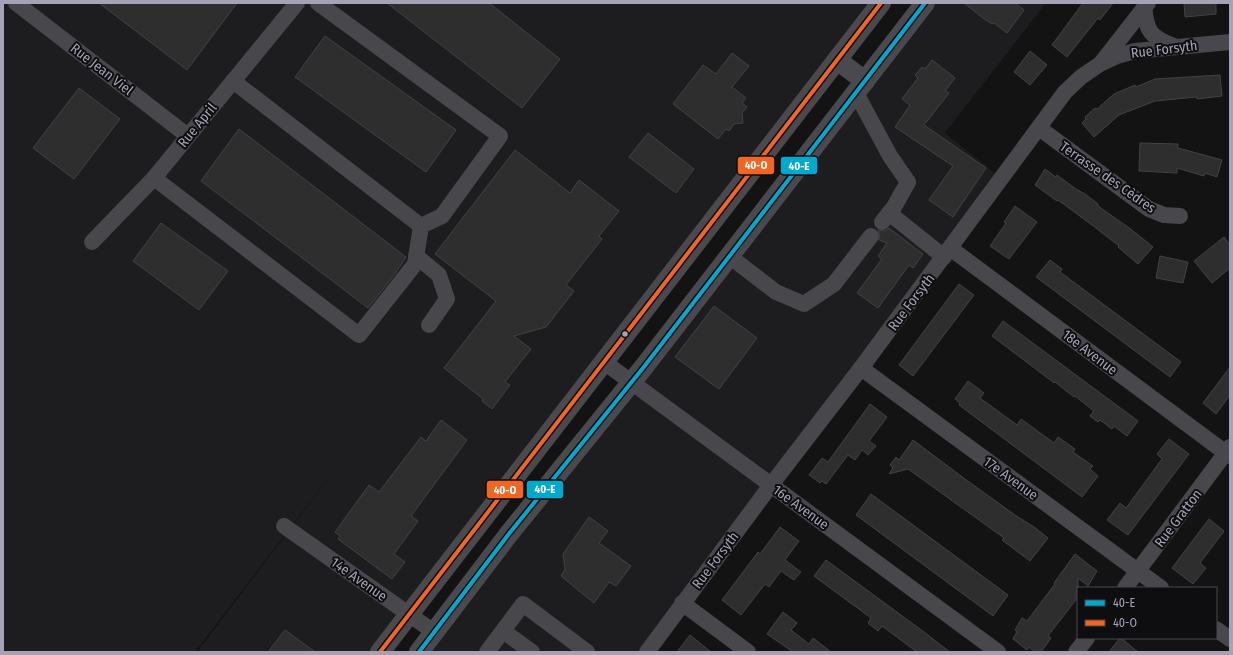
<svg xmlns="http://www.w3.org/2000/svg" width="1233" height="655" viewBox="0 0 1233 655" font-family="'Fira Sans Condensed',sans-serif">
	<rect width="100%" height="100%" fill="#131313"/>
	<g fill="#1d1d1f">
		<path d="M3,3H881L381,652H197L352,447L195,652H3Z"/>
		<path d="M925,3H1046L945,133L1001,178L645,652H424Z"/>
	</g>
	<g fill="#2e2e2f" stroke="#424247">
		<path d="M99,3H237L187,70Z"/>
		<path d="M387,3H489L560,59L522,108Z"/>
		<path d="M964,3H1015L1024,10L1007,33L994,23L992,24L988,21H987Z"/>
		<path d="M1083,3H1113L1100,20L1098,18L1067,57L1052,45Z"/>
		<path d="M1184,3H1216V14L1185,17Z"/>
		<path d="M325,36L456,130L426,172L295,77Z"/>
		<path d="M1030,51L1047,65L1030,85L1014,72Z"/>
		<path d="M732,53L749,66L732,87L746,98L742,103L747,107L742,113L743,123L734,124L729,131L726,129L718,139L673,104L703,65L716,74Z"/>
		<path d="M932,60L955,78L945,91L949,93L924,125L986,168L953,217L929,200L953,166L895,127L910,105L902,99L918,78L915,75L922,67L925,69Z"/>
		<path d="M1220,75L1222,96L1197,99V97L1155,101L1119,115L1094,137L1082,123L1086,119L1085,117L1095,108L1097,109L1114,94L1135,85L1136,87L1155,79Z"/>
		<path d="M79,88L120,119L74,179L33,148Z"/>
		<path d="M239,129L406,257L395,274L368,308L201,181Z"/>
		<path d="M648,133L694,169L676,193L629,157Z"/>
		<path d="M1140,143L1178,144V148L1222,160L1217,177L1205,173L1204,176L1177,168V173L1139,171Z"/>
		<path d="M515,150L570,193L579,180L619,211L599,236L602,239L566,285L574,291L546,327L514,336L531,349L505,382L510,385L492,409L482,401L483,399L444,368L496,301L435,254Z"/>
		<path d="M1045,169L1056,177L1057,175L1076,189L1085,194L1098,204V206L1132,230L1153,247L1138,264L1118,247L1119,246L1092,225L1058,200L1057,201L1035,185Z"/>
		<path d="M1015,206L1037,222L1009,259L990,246L1006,223L1004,222Z"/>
		<path d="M161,223L228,271L199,310L133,261Z"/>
		<path d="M889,228L923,254L913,268L909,265L878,308L857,293L882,259L878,256L887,243L879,240L880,237L878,230L885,231Z"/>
		<path d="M1224,237L1230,245V268L1212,283L1194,261Z"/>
		<path d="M1160,256L1188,262L1183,283L1156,278Z"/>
		<path d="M1050,260L1062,269L1060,272L1181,362L1170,377L1036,277Z"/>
		<path d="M959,284L974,295L913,376L899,365Z"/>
		<path d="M714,306L757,338L719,389L675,357Z"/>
		<path d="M1003,321L1138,421L1127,436L1114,426L1112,429L1100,420L1098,422L1090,416L1094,411L1075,396L1074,397L1055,382L1054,383L1041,373L992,336Z"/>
		<path d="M1230,367V395L1216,414L1203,403Z"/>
		<path d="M968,381L984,393L980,398L1017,425L1021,419L1054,443L1058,437L1075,449L1073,452L1093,466L1090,469L1098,476L1082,497L959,405L960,403L955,399Z"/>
		<path d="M870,404L887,417L869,441L876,446L868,455L862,450L855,460L848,455L826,484L822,481L820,483L809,475L822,458L828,462Z"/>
		<path d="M441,420L467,440L411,516L418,521L394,554L405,562L392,579L338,539L340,536L335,532L369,485L379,492L421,437L426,441Z"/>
		<path d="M1169,439L1189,454L1128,535L1107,520L1120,503L1126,508L1162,459L1157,454Z"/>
		<path d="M913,440L965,479L1015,515L1034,527L1048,538L1030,561L1002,540L1004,538L908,469L889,474L893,468L890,465L896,457L899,460Z"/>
		<path d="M871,494L1008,595L993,616L856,515Z"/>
		<path d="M589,517L608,531L599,543L631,566L616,586L609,582L594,603L561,576L565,569L563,554Z"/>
		<path d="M1209,519L1224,531L1200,563L1206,568L1193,584L1172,568Z"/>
		<path d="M780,527L799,541L785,560L801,572L794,580L781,571L769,587L765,584L741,615L722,600L758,552L760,554Z"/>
		<path d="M1075,554L1097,571L1088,586L1078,578V597L1048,636L1051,638L1041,652H1035L1029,647L1027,650L1013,639L1017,632L1015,630L1022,618L1027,621L1055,584L1054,583Z"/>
		<path d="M826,560L924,632L950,652H917L882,626L878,631L868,623L871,618L814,576Z"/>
		<path d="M783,612L797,623L791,630L809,644L813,638L831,652H793L767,634Z"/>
		<path d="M285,630L315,652H268Z"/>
		<path d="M690,635L711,652H677Z"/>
		<path d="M1120,638H1121L1138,652H1109Z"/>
	</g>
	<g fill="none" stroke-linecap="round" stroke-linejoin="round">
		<g stroke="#47474c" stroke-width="16">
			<path d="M16,3L188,136"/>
			<path d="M1144,7C1147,32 1150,37 1174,46"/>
			<path d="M1102,62L1148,3"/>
			<path d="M233,81L421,226L442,216L500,136L318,3"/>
			<path d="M856,93L890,156L908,182L894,207L882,222"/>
			<path d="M1039,128L1149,209L1164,215L1180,216"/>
			<path d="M154,178L359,335L415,264L421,226"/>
			<path d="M889,213L944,257"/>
			<path d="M92,242L154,178L297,3"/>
			<path d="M950,248L1230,456"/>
			<path d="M416,256L439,275L447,299L429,325"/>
			<path d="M729,256L776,292L804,304L834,284L871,236"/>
			<path d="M604,362L998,652"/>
			<path d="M861,368L1161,588"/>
			<path d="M284,526L434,632"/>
			<path d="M1125,588L1230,447"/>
			<path d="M682,603L748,652"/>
			<path d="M1216,629L1230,639"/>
			<path d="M503,631L532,652"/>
			<path d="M487,652L523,604L587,652"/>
			<path d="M647,652L771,485L861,368L1065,92L1081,77L1100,64L1117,56L1135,51L1230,42"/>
			<path d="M1076,652L1087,638"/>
		</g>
		<g stroke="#4a494e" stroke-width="20">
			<path d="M837,60L865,81"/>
			<path d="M380,652L881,3"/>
			<path d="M419,652L508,535L643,368L925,3"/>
		</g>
		<defs>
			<path id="bus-1" d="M419,652L508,535L643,368L925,3"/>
			<path id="bus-2" d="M380,652L881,3"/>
		</defs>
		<use href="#bus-1" stroke="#0e0d0f" stroke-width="7"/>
		<use href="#bus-2" stroke="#0e0d0f" stroke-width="7"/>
		<use href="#bus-1" stroke="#00a9ce" stroke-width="4"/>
		<use href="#bus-2" stroke="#f26522" stroke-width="4"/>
	</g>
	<circle fill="#a4a3b5" stroke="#0e0d0f" stroke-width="1.5" cx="625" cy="334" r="3.5"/>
	<g text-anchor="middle" stroke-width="4" stroke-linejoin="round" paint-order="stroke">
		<g font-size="14" fill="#a4a3b5" stroke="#0e0d0f">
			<text transform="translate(1164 49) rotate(-7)" y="5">Rue Forsyth</text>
			<text transform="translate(102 69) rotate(38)" y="5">Rue Jean Viel</text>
			<text transform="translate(197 125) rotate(-51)" y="5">Rue April</text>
			<text transform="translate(1108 177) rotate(35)" y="5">Terrasse des Cèdres</text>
			<text transform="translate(911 302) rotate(-53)" y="5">Rue Forsyth</text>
			<text transform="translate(1090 352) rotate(37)" y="5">18e Avenue</text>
			<text transform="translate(1011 478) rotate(36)" y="5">17e Avenue</text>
			<text transform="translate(801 507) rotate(36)" y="5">16e Avenue</text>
			<text transform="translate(1178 518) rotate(-53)" y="5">Rue Gratton</text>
			<text transform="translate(715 560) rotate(-53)" y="5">Rue Forsyth</text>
			<text transform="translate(359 579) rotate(35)" y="5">14e Avenue</text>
		</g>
	</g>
	<g stroke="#0e0d0f" stroke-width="1.5">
		<rect x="737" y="156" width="38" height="19" rx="4" fill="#f26522"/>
		<rect x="780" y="156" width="38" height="19" rx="4" fill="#00a9ce"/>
		<rect x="526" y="480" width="38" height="19" rx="4" fill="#00a9ce"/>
		<rect x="486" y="480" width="38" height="19" rx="4" fill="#f26522"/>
	</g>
	<g font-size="11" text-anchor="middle" font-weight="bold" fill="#fff">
		<text x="756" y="169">40-O</text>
		<text x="799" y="170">40-E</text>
		<text x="545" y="493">40-E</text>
		<text x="505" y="494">40-O</text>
	</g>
	<rect width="1233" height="655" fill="none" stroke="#a4a3b5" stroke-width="8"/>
	<rect x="1077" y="587" width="140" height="52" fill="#0e0d0f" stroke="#4a4951"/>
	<rect x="1085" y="600" width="20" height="6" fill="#00a9ce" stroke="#4a4951"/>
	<text x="1113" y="607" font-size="12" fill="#a4a3b5">40-E</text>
	<rect x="1085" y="620" width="20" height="6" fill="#f26522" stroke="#4a4951"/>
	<text x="1113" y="627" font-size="12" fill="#a4a3b5">40-O</text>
</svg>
